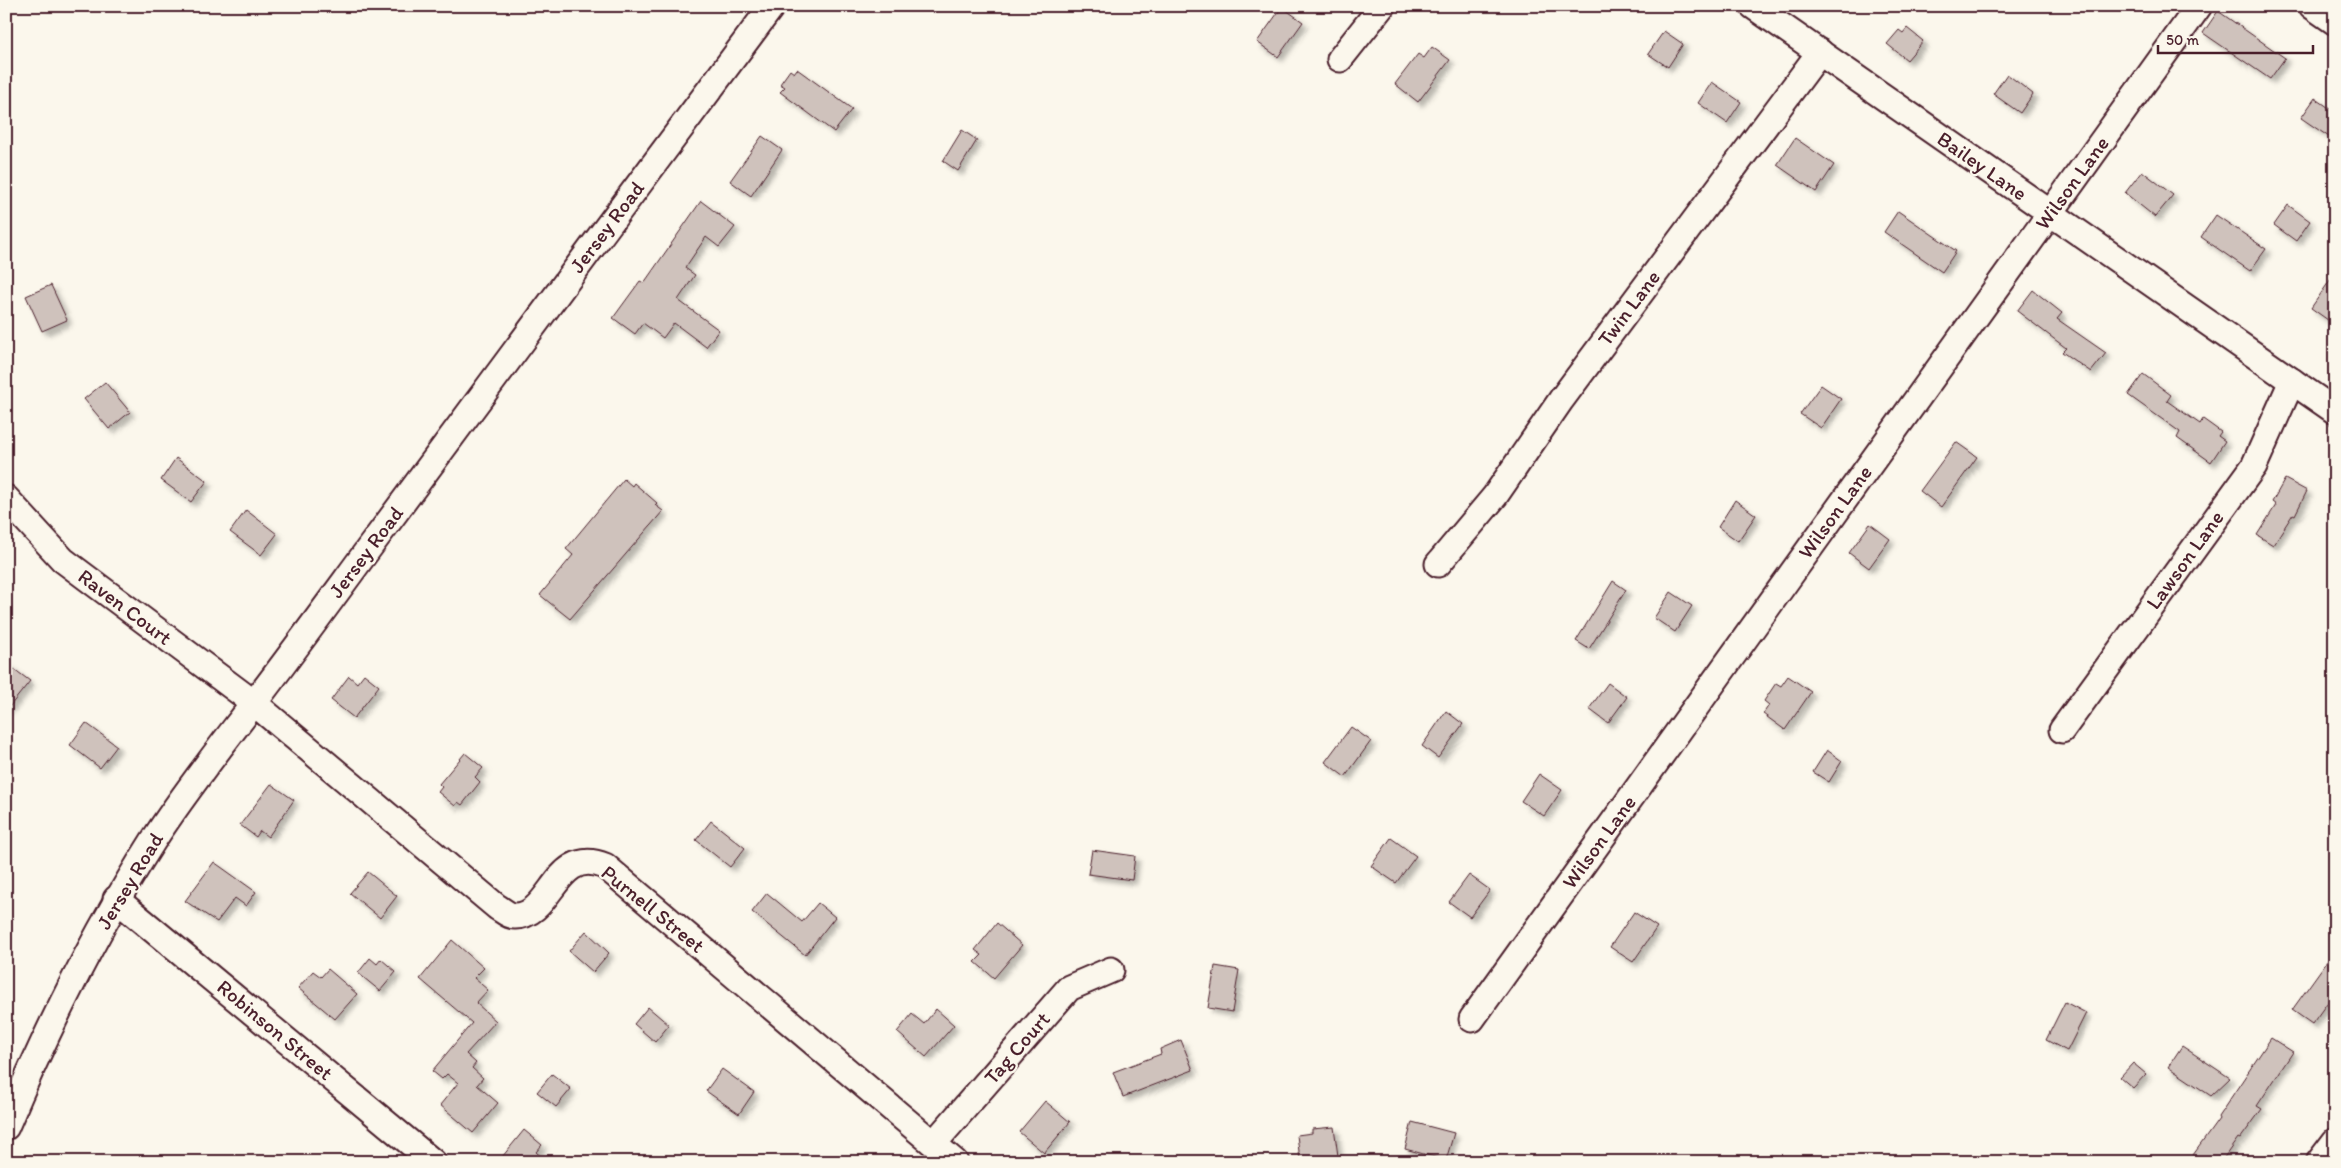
<svg xmlns="http://www.w3.org/2000/svg" width="2341" height="1168" viewBox="0 0 2341 1168" font-family="Itim,sans-serif">
	<defs>
		<filter id="shadow"><feDropShadow dx="4.5" dy="4.5" stdDeviation="2.5" flood-color="#0004"/></filter>
	</defs>
	<rect width="100%" height="100%" fill="#fbf7ec"/>
	<filter id="ink" filterUnits="userSpaceOnUse"><feTurbulence type="fractalNoise" baseFrequency=".02" numOctaves="2"/><feDisplacementMap in="SourceGraphic" scale="10" xChannelSelector="R" yChannelSelector="G"/><feConvolveMatrix kernelMatrix="1 2 1 2 8 2 1 2 1" color-interpolation-filters="sRGB"/></filter>
	<g filter="url(#ink)">
		<g fill="#cfc2bc" stroke="#4a1f2b" filter="url(#shadow)">
			<path d="M1282,7L1303,22L1278,57L1257,42Z"/>
			<path d="M2218,11L2285,58L2270,79L2203,33Z"/>
			<path d="M1907,28L1923,41L1907,60L1887,44L1899,30L1903,33Z"/>
			<path d="M1664,31L1683,44L1668,67L1648,54Z"/>
			<path d="M1432,47L1450,60L1418,102L1395,84L1418,54L1424,58Z"/>
			<path d="M797,69L852,109L834,132L780,92L785,87L780,84L790,70L794,73Z"/>
			<path d="M2007,74L2033,94L2020,113L1993,94Z"/>
			<path d="M1712,82L1741,102L1727,123L1698,103Z"/>
			<path d="M2315,98L2335,112V141L2301,118Z"/>
			<path d="M962,130L977,140L958,171L943,161Z"/>
			<path d="M762,136L782,150L751,196L730,181Z"/>
			<path d="M1795,138L1834,165L1816,192L1777,165Z"/>
			<path d="M2142,171L2173,195L2155,217L2125,193Z"/>
			<path d="M701,201L735,227L719,247L706,237L685,268L695,275L678,300L719,330L706,347L674,323L663,338L643,323L635,334L613,318L640,281L644,283Z"/>
			<path d="M2288,205L2310,221L2296,241L2274,225Z"/>
			<path d="M1898,211L1956,251L1942,272L1884,232Z"/>
			<path d="M2216,215L2266,249L2250,271L2201,237Z"/>
			<path d="M2335,273V325L2311,308Z"/>
			<path d="M51,285L67,320L42,331L26,296Z"/>
			<path d="M2033,290L2062,313L2057,319L2106,353L2091,372L2062,352L2066,348L2017,311Z"/>
			<path d="M2143,374L2171,395L2167,401L2200,424L2203,419L2221,432L2218,436L2225,441L2211,462L2177,438L2180,432L2128,395Z"/>
			<path d="M105,382L130,412L109,429L84,399Z"/>
			<path d="M1821,385L1841,399L1821,428L1800,414Z"/>
			<path d="M1956,442L1977,457L1941,507L1920,491Z"/>
			<path d="M176,458L207,481L191,502L161,480Z"/>
			<path d="M624,479L632,486L634,483L657,503L655,505L663,511L570,619L540,595L573,555L566,549Z"/>
			<path d="M2285,479L2307,491L2295,515L2293,514L2273,545L2257,535L2276,505L2272,502Z"/>
			<path d="M1735,500L1756,515L1738,541L1718,527Z"/>
			<path d="M246,510L277,534L261,555L230,532Z"/>
			<path d="M1870,524L1890,539L1869,568L1849,553Z"/>
			<path d="M1613,581L1626,590L1589,649L1576,641Z"/>
			<path d="M1671,592L1692,606L1675,632L1654,618Z"/>
			<path d="M6,663L30,681L6,711Z"/>
			<path d="M364,674L379,686L354,718L331,700L349,676L357,683Z"/>
			<path d="M1788,676L1811,692L1785,730L1763,714L1769,705L1764,701L1776,683L1781,686Z"/>
			<path d="M1608,683L1627,697L1608,723L1589,709Z"/>
			<path d="M1446,711L1463,724L1438,758L1422,746Z"/>
			<path d="M86,723L117,746L100,768L70,745Z"/>
			<path d="M1351,727L1371,741L1345,777L1325,762Z"/>
			<path d="M1827,750L1842,761L1829,782L1813,772Z"/>
			<path d="M465,753L483,768L475,777L480,782L462,805L458,802L455,806L438,792L442,787L439,784Z"/>
			<path d="M1539,774L1562,790L1544,816L1521,801Z"/>
			<path d="M271,784L294,800L268,837L260,831L256,837L240,825Z"/>
			<path d="M711,821L745,848L730,867L696,840Z"/>
			<path d="M1391,838L1416,856L1396,883L1371,866Z"/>
			<path d="M1092,850L1135,856L1132,880L1088,874Z"/>
			<path d="M214,862L256,892L246,906L235,898L217,922L185,901Z"/>
			<path d="M368,872L397,896L380,918L350,893Z"/>
			<path d="M1469,875L1490,890L1470,917L1449,902Z"/>
			<path d="M767,893L802,922L818,903L835,917L805,955L752,912Z"/>
			<path d="M1634,912L1657,927L1633,962L1610,947Z"/>
			<path d="M997,923L1022,945L994,978L975,962L982,955L975,950Z"/>
			<path d="M586,931L609,953L593,972L569,951Z"/>
			<path d="M452,940L484,968L474,978L488,990L476,1003L496,1021L466,1054L476,1063L472,1068L483,1078L477,1085L498,1103L473,1133L440,1105L458,1083L447,1074L442,1079L432,1071L472,1023L420,979Z"/>
			<path d="M2335,950V992L2312,1024L2292,1010Z"/>
			<path d="M370,958L377,964L381,959L396,972L380,991L358,973Z"/>
			<path d="M1215,966L1239,970L1232,1012L1208,1008Z"/>
			<path d="M328,969L357,994L335,1019L298,988L313,971L321,977Z"/>
			<path d="M2065,1002L2086,1013L2067,1051L2046,1040Z"/>
			<path d="M648,1007L669,1025L655,1042L634,1024Z"/>
			<path d="M936,1009L954,1025L926,1057L897,1032L912,1014L924,1024Z"/>
			<path d="M2271,1038L2293,1052L2257,1106L2262,1109L2240,1139L2238,1138L2221,1162H2188L2219,1119L2218,1117Z"/>
			<path d="M1181,1040L1193,1070L1123,1097L1113,1072L1161,1054L1160,1049Z"/>
			<path d="M2182,1046L2230,1078L2211,1096L2168,1067Z"/>
			<path d="M2133,1063L2146,1074L2133,1088L2120,1077Z"/>
			<path d="M722,1069L754,1092L739,1114L706,1091Z"/>
			<path d="M552,1074L571,1089L556,1107L537,1092Z"/>
			<path d="M1045,1101L1070,1122L1044,1153L1019,1132Z"/>
			<path d="M1412,1122L1454,1133L1446,1160L1405,1149Z"/>
			<path d="M1334,1127L1338,1156L1300,1160L1297,1135L1312,1133V1129Z"/>
			<path d="M524,1130L542,1145L536,1152L547,1162H498Z"/>
		</g>
		<g fill="none" stroke-linecap="round" stroke-linejoin="round">
			<defs>
				<g id="minor">
					<path d="M1753,6L2335,411"/>
					<path d="M2312,6L2335,22"/>
					<path d="M1340,59L1382,6"/>
					<path d="M6,498L63,560L254,703L497,907C502,910 509,916 514,916C552,918 555,845 605,866L955,1162"/>
					<path d="M1438,564L1495,496L1561,400L1820,52"/>
					<path d="M2062,730L2254,466L2292,381"/>
					<path d="M116,899L433,1162"/>
					<path d="M1472,1019L2199,6"/>
					<path d="M6,1127C48,1027 95,932 153,841C184,793 219,749 254,703C294,651 333,597 372,544C505,364 638,185 772,6"/>
					<path d="M934,1143L1069,988L1111,970"/>
					<path d="M2319,1162L2335,1141"/>
				</g>
			</defs>
			<use href="#minor" stroke="#4a1f2b" stroke-width="29"/>
			<use href="#minor" stroke="#fbf7ec" stroke-width="25"/>
		</g>
	</g>
	<g text-anchor="middle" stroke-width="4.5" stroke-linejoin="round" paint-order="stroke">
		<g font-size="21" fill="#4a1f2b" stroke="#fbf7ec">
			<text transform="translate(1982 166) rotate(35)" y="7">Bailey Lane</text>
			<text transform="translate(2072 183) rotate(-54)" y="7">Wilson Lane</text>
			<text transform="translate(607 227) rotate(-53)" y="7">Jersey Road</text>
			<text transform="translate(1629 308) rotate(-53)" y="7">Twin Lane</text>
			<text transform="translate(1835 512) rotate(-54)" y="7">Wilson Lane</text>
			<text transform="translate(366 552) rotate(-53)" y="7">Jersey Road</text>
			<text transform="translate(2185 560) rotate(-54)" y="7">Lawson Lane</text>
			<text transform="translate(125 607) rotate(37)" y="7">Raven Court</text>
			<text transform="translate(1599 842) rotate(-54)" y="7">Wilson Lane</text>
			<text transform="translate(130 881) rotate(-59)" y="7">Jersey Road</text>
			<text transform="translate(653 909) rotate(39)" y="7">Purnell Street</text>
			<text transform="translate(275 1030) rotate(40)" y="7">Robinson Street</text>
			<text transform="translate(1017 1048) rotate(-49)" y="7">Tag Court</text>
		</g>
	</g>
	<rect width="2341" height="1168" fill="none" stroke="#fbf7ec" stroke-width="25"/>
	<rect x="12" y="12" width="2316" height="1143" fill="none" stroke="#4a1f2b" stroke-width="2" filter="url(#ink)"/>
	<path d="M2158 45v8h155v-8" fill="none" stroke="#4a1f2b" stroke-width="2.5"/>
	<text x="2166" y="45" font-size="15" fill="#4a1f2b" stroke="#fbf7ec" stroke-width="4" paint-order="stroke">50 m</text>
</svg>
